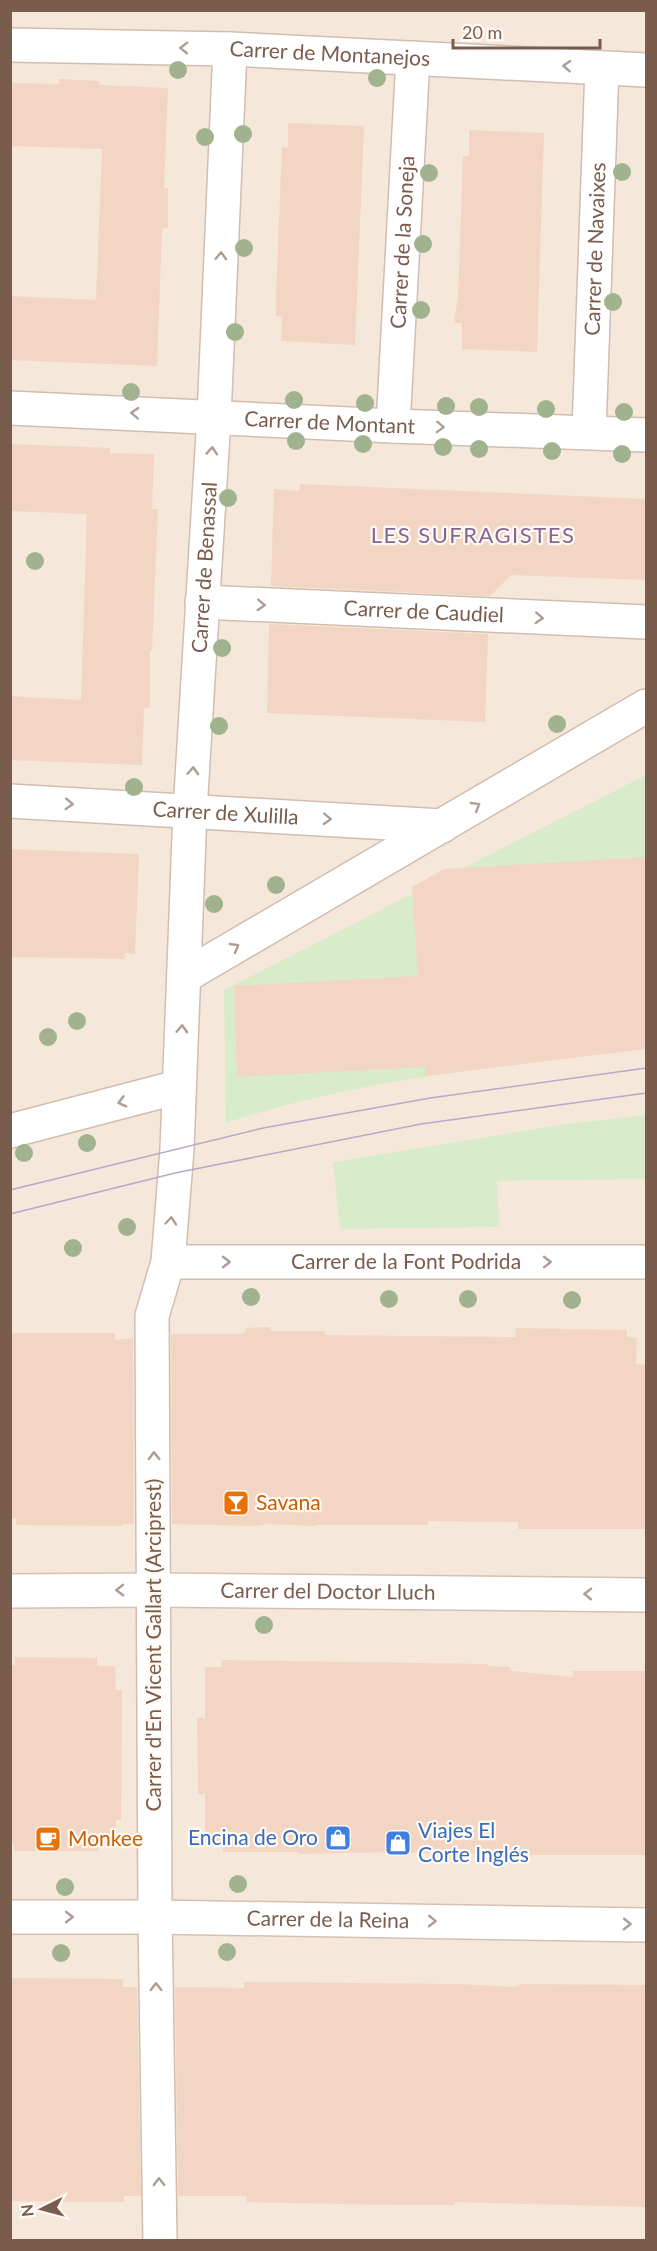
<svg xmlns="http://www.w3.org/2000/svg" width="657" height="2251" viewBox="0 0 657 2251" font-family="Lato,sans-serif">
	<rect width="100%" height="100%" fill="#fdf6ec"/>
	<rect fill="#f5e8da" x="11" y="11" width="635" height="2229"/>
	<g fill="#d8ecc9">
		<path d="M646,775V1049C506,1066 361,1078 226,1123L224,990Z"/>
		<path d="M646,1115V1179L497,1181L499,1227L340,1229L333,1162L566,1124Z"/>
	</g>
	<g fill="#f3d5c3">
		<path d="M59,79L99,81V85L168,88L164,188H168V228H162L157,366L10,360V296L96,300L102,149L10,146V83L59,84Z"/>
		<path d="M288,123L364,126L355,345L281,341L282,317L276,316V296L282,147L288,148Z"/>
		<path d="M469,130L544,133L537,352L462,349V323H454L458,297L463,156H469Z"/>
		<path d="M10,444L110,448V453L154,454L152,509H158L152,651H150V708H144L142,765L10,760V696L81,700L87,514L10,511Z"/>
		<path d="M300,484L646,499V580L511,575L490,596L271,586L274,489L299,491Z"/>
		<path d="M269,624L488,634L485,722L267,713Z"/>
		<path d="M10,849L139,854L135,954L125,953V959L10,957Z"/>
		<path d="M646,857V1049L425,1076V1067L237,1077L234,986L418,976L412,887L444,869Z"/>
		<path d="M269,1327L272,1331H324L325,1335L516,1337L515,1328L627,1330V1337L637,1338L636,1364L646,1365V1529H518V1522L428,1521V1525H316V1526L267,1524L255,1526L172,1524L171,1334H243L247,1328Z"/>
		<path d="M10,1333H115V1340L133,1338L134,1524H122V1526L16,1525V1518H10Z"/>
		<path d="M15,1657L97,1658V1666H115L116,1690H122L121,1820H116V1844H98V1851H14V1843H10V1665H15Z"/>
		<path d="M222,1660L487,1664L488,1666L509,1667L512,1671L573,1677V1671H646V1855H505L388,1852L298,1854V1852H223V1844H205V1794H198L197,1718H205V1667H222Z"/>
		<path d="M10,1978L123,1979V1987H137L141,2196H124V2202L10,2201Z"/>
		<path d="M244,1982L460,1984L515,1987L520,1984L646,1985V2207L454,2202L455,2205H390L247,2202L246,2196H178L175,1987L244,1988Z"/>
	</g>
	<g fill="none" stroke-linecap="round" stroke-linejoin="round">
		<defs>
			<g id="street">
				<path id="s1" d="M10,45L230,49L646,70"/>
				<path id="s2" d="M10,408L393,426L646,435"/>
				<path id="s3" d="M393,426L413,58"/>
				<path id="s4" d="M589,432L602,68"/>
				<path id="s5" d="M202,602L646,622"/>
				<path id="s6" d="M10,801L442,826"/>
				<path d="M185,976L646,706"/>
				<path d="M10,1131L178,1087"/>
				<path id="s7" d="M168,1262H646"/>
				<path id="s8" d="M160,2240L155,1917L152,1316L168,1262L177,1149L190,811L214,417L230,49"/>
			</g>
			<g id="secondary">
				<path id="s9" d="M10,1591L155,1590L646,1595"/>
				<path id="s10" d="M10,1917H155L646,1925"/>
			</g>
		</defs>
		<use href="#street" stroke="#d1beb0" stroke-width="36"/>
		<use href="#secondary" stroke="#d6c0b0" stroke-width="36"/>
		<use href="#street" stroke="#fff" stroke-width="33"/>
		<use href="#secondary" stroke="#fff" stroke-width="33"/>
		<g stroke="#b9a8c9" stroke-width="1.5">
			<path d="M10,1190L263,1128L430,1098L646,1068"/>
			<path d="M10,1214L175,1173L421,1124L646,1093"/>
		</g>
	</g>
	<g fill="#a0b28e">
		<circle cx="178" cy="70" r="9"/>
		<circle cx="377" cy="78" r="9"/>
		<circle cx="243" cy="134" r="9"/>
		<circle cx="205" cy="137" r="9"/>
		<circle cx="622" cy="172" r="9"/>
		<circle cx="429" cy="173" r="9"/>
		<circle cx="423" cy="244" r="9"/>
		<circle cx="244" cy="248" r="9"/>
		<circle cx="613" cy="302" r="9"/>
		<circle cx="421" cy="310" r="9"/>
		<circle cx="235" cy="332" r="9"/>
		<circle cx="131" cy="392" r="9"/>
		<circle cx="294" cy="400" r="9"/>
		<circle cx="365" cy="403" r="9"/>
		<circle cx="446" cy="406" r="9"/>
		<circle cx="479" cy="407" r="9"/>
		<circle cx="546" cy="409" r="9"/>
		<circle cx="624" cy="412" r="9"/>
		<circle cx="296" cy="441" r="9"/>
		<circle cx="363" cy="444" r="9"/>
		<circle cx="443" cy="447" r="9"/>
		<circle cx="479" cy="449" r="9"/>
		<circle cx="552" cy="451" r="9"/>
		<circle cx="622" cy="454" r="9"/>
		<circle cx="228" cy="498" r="9"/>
		<circle cx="35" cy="561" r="9"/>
		<circle cx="222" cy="648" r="9"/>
		<circle cx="557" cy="724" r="9"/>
		<circle cx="219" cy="726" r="9"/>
		<circle cx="134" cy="787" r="9"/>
		<circle cx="276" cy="885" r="9"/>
		<circle cx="214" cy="904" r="9"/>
		<circle cx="77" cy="1021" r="9"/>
		<circle cx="48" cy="1037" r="9"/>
		<circle cx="87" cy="1143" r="9"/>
		<circle cx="24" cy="1153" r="9"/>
		<circle cx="127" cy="1227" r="9"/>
		<circle cx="73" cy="1248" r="9"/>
		<circle cx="251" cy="1297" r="9"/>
		<circle cx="389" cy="1299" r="9"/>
		<circle cx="468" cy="1299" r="9"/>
		<circle cx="572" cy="1300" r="9"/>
		<circle cx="264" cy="1625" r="9"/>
		<circle cx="238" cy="1884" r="9"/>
		<circle cx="65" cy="1887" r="9"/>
		<circle cx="227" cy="1952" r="9"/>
		<circle cx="61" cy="1953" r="9"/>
	</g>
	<defs><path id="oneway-chevron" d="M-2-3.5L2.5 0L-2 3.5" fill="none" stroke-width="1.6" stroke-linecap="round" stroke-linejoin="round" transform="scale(1.5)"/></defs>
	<g stroke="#af9d94">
		<use href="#oneway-chevron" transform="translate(184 48) rotate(-179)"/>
		<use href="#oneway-chevron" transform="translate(567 66) rotate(-177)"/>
		<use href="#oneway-chevron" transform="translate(221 256) rotate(-88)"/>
		<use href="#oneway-chevron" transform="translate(135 413) rotate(-177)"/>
		<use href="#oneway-chevron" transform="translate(440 427) rotate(2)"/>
		<use href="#oneway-chevron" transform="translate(212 451) rotate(-86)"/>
		<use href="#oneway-chevron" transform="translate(261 605) rotate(3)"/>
		<use href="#oneway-chevron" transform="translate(539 618) rotate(3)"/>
		<use href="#oneway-chevron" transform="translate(193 771) rotate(-87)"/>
		<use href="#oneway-chevron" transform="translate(69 804) rotate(3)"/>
		<use href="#oneway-chevron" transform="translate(476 806) rotate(-30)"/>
		<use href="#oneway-chevron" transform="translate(327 819) rotate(3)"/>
		<use href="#oneway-chevron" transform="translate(235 947) rotate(-30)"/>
		<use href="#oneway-chevron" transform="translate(182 1029) rotate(-87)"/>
		<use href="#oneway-chevron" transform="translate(122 1102) rotate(165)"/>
		<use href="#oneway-chevron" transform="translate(171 1221) rotate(-85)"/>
		<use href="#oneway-chevron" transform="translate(226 1262)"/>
		<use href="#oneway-chevron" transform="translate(547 1262)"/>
		<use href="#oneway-chevron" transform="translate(154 1456) rotate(-91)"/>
		<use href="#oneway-chevron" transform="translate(120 1590) rotate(179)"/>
		<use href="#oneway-chevron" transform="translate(588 1594) rotate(-179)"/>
		<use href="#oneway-chevron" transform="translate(69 1917)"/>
		<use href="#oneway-chevron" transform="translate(432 1921) rotate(1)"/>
		<use href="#oneway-chevron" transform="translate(627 1924) rotate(1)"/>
		<use href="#oneway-chevron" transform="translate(156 1987) rotate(-91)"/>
		<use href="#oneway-chevron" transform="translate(159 2182) rotate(-91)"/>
	</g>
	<defs>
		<symbol id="bar-square" viewBox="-11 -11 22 22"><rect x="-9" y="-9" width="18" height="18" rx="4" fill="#e8710a" stroke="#fffaf3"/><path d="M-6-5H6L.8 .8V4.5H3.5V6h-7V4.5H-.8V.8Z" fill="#fff"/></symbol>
		<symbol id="shop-square" viewBox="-11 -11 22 22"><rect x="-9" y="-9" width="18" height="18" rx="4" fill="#3f7fe0" stroke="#fffaf3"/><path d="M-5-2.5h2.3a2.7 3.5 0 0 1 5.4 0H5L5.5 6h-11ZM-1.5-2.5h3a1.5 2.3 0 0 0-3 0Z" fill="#fff"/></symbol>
		<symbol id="cafe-square" viewBox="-11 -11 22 22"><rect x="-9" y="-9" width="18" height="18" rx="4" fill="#e8710a" stroke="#fffaf3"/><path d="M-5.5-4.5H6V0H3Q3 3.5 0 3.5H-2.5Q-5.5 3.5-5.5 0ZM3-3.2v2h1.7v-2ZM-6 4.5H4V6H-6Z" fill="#fff"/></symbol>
	</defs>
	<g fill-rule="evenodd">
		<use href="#bar-square" x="221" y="1488" width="30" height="30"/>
		<use href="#shop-square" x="323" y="1823" width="30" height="30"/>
		<use href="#cafe-square" x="33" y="1824" width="30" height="30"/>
		<use href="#shop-square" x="383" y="1828" width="30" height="30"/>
	</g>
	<g text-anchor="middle" stroke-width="4.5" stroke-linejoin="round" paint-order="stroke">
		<g font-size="21" fill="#7a5c4d" stroke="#fffaf3">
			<text dy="7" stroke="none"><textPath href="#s1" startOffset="320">Carrer de Montanejos</textPath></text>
			<text dy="7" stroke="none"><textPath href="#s3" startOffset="184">Carrer de la Soneja</textPath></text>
			<text dy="7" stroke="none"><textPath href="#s4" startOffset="183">Carrer de Navaixes</textPath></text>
			<text dy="7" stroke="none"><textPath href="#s2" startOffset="320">Carrer de Montant</textPath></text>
			<text dy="7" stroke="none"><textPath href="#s8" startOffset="1676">Carrer de Benassal</textPath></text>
			<text dy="7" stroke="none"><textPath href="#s5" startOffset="222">Carrer de Caudiel</textPath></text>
			<text dy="7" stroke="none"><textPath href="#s6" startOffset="216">Carrer de Xulilla</textPath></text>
			<text dy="7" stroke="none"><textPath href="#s7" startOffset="238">Carrer de la Font Podrida</textPath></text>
			<text dy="7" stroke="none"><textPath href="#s9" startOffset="318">Carrer del Doctor Lluch</textPath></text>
			<text transform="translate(154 1645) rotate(-90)" y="7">Carrer d'En Vicent Gallart (Arciprest)</text>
			<text dy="7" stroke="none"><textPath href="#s10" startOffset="318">Carrer de la Reina</textPath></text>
		</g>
		<g font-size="21" fill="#c56008" stroke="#fffaf3" text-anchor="start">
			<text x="256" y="1510">Savana</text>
			<text x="68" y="1846">Monkee</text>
		</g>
		<g font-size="21" fill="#366cbe" stroke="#fffaf3" text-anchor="start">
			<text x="418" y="1838">Viajes El<tspan x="418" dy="24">Corte Inglés</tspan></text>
			<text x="318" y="1845" text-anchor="end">Encina de Oro</text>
		</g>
		<g font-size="22" letter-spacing="1.5" fill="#846695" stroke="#fffaf3">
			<text x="473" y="543">LES SUFRAGISTES</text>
		</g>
	</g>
	<rect width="657" height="2251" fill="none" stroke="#7a5c4d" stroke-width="24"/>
	<g transform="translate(42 2209) rotate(264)" stroke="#fffaf3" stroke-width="4.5" paint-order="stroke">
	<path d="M0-4.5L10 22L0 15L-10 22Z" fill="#7a5c4d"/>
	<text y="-9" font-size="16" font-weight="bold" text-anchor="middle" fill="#7a5c4d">N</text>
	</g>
	<path d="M453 39v9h147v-9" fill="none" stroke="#7a5c4d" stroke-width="3"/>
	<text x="462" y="39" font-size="18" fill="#7a5c4d" stroke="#fffaf3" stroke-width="4.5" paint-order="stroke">20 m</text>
</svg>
